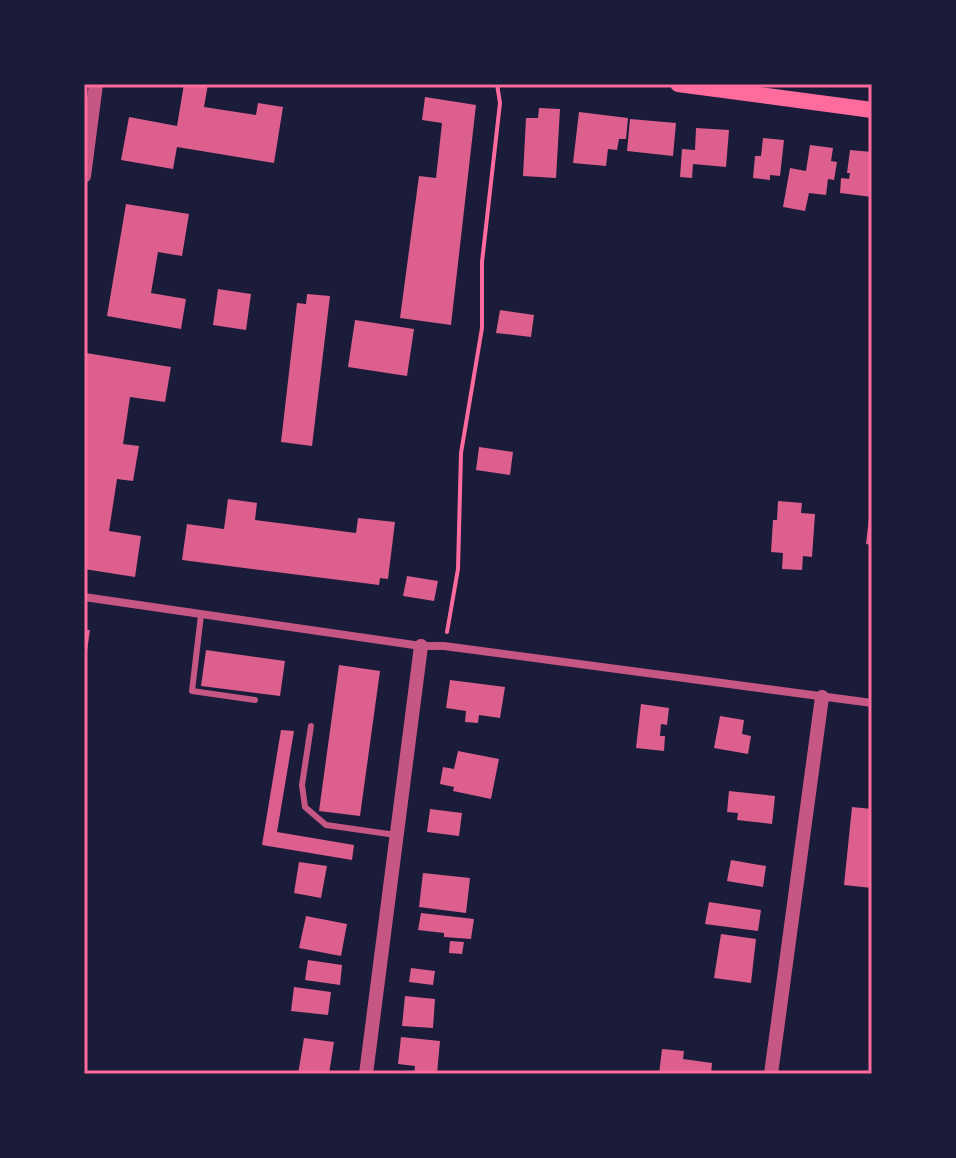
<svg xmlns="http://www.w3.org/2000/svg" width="956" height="1158" viewBox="0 0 956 1158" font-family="Barlow,sans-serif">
	<rect width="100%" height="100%" fill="#1b1b3a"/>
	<g fill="#dd5f8e">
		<path d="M184,84H208L204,107L256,115L258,103L283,107L274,163L177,147L173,169L121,160L129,117L177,126Z"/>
		<path d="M425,97L476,105L451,325L400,318L419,176L436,178L442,123L422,120Z"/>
		<path d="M539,108L560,109L556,178L523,176L526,118H538Z"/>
		<path d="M579,112L628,118L626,139H619L617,150L608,149L606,166L573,163Z"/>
		<path d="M630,119L676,123L673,156L627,151Z"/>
		<path d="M696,128L729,130L726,167L693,164L692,178L680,177L682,149L695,150Z"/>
		<path d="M763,138L784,140L780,176L770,175V180L753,178L755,156H761Z"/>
		<path d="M810,145L833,148L831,161L837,162L834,180L828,179L826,195L809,193L805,211L783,207L790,168L806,171Z"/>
		<path d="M850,150L872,152V197L840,193L841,178L849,179L850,173H847Z"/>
		<path d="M126,204L189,214L182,256L158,252L151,293L186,299L181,329L107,316Z"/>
		<path d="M218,289L251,294L246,330L213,325Z"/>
		<path d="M307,294L330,296L312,446L281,442L297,303L306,304Z"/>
		<path d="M500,310L534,315L531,337L496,333Z"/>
		<path d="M355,320L414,329L407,376L348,367Z"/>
		<path d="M86,353L171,367L165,402L130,397L123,444L139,446L133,481L117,479L109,531L141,536L135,577L84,569Z"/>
		<path d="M479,447L513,452L510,475L476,470Z"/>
		<path d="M228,499L257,503L255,520L356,533L358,518L395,522L388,579L380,578L379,585L182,560L187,524L224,529Z"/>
		<path d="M778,501L802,503L801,513L815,514L812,557L803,556L802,570L782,569L783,553L771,552L773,520H777Z"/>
		<path d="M870,509H872V545L866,544Z"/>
		<path d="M407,576L438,581L434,601L403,596Z"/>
		<path d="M84,630H90L86,658H84Z"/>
		<path d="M206,650L285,661L280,696L201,686Z"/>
		<path d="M339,665L380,671L360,816L319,811Z"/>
		<path d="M450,680L505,687L500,718L479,715L478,723L465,722L466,711L446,708Z"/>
		<path d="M641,704L669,708L667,725L661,724L660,736H665L664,751L636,748Z"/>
		<path d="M720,716L744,720L742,734L751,736L748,754L714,748Z"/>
		<path d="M281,730L294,731L277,832L354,845L352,860L262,845Z"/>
		<path d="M458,751L499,759L491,799L453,791L454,787L440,784L443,767L454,769Z"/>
		<path d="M729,791L775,796L772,824L737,820L738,813L727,812Z"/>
		<path d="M852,807L872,809V888L844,885Z"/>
		<path d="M430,809L462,813L459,836L427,832Z"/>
		<path d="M731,860L766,866L763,887L727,881Z"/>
		<path d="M299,862L327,866L321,898L294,893Z"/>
		<path d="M423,873L470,878L466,913L419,907Z"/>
		<path d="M709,902L761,910L758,931L705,924Z"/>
		<path d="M421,913L474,919L471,939L444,937V933L418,930Z"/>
		<path d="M306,916L347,924L341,956L299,948Z"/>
		<path d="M721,934L756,939L751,983L714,978Z"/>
		<path d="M450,941L464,942L462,954L449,953Z"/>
		<path d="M308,960L342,965L340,985L305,980Z"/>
		<path d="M411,968L435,971L433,985L409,982Z"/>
		<path d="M294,987L331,992L328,1015L291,1011Z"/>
		<path d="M405,996L435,999L433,1028L402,1026Z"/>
		<path d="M401,1037L440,1041L437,1074L414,1073L415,1066L398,1064Z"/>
		<path d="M304,1038L334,1042L329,1074H298Z"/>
		<path d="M662,1049L684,1051L683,1059L712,1063L711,1074H659Z"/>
	</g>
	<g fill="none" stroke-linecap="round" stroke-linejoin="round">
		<path stroke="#ff6b9d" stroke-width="4" d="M447,632L458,569L461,453L482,328V262L500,103L497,84"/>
		<g stroke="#c65784" stroke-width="6">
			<path d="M201,615L192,691L255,700"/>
			<path d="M311,726L302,785L305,807L326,825L396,835"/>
		</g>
		<path stroke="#c65784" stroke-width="8" d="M84,597L421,646H444L872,703"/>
		<g stroke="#c65784" stroke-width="14">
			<path d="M84,176L96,84"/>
			<path d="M366,1074L421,646"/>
			<path d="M771,1074L822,697"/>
		</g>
		<path stroke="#ff6b9d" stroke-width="16" d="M678,84L872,110"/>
	</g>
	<rect width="956" height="1158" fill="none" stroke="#1b1b3a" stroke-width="172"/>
	<rect x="86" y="86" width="784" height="986" fill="none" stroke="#ff6b9d" stroke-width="3"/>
</svg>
